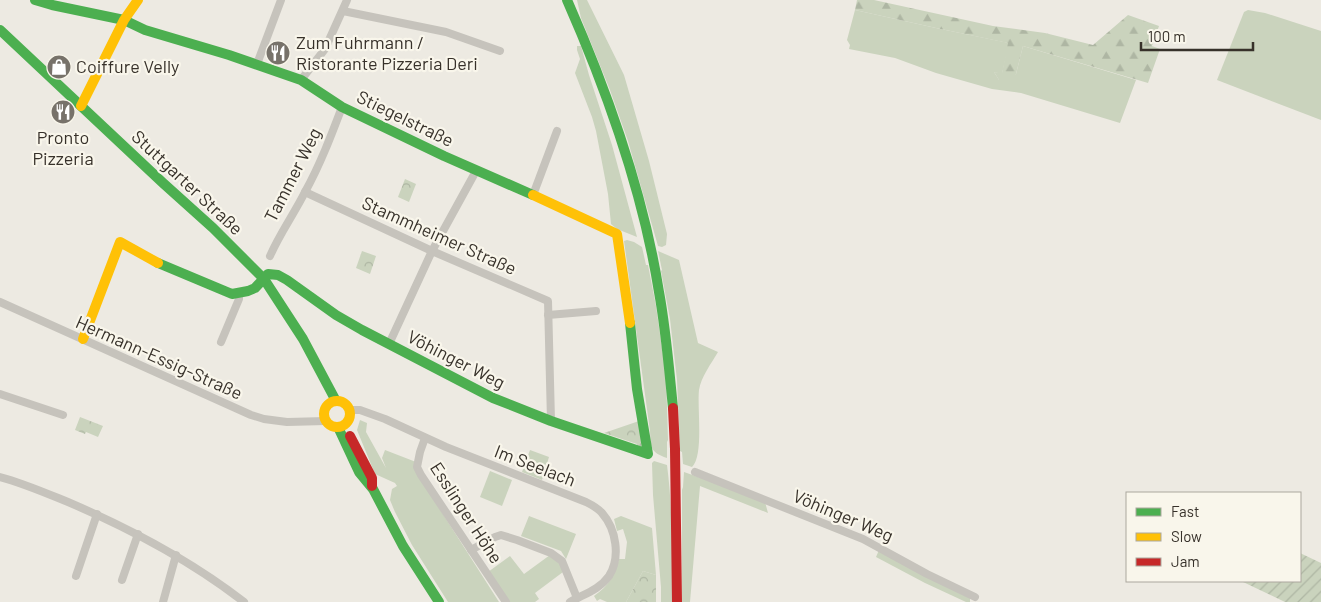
<svg xmlns="http://www.w3.org/2000/svg" width="1321" height="602" viewBox="0 0 1321 602" font-family="Barlow,sans-serif">
	<defs>
		<pattern id="forest-firs" width="22" height="20" patternUnits="userSpaceOnUse" patternTransform="scale(1.25)"><rect width="22" height="20" fill="#cad3bd"/><path d="M5 1l3.5 6h-7zM16 11l3.5 6h-7z" fill="#aeb6a3"/></pattern>
		<pattern id="park-crowns" width="20" height="18" patternUnits="userSpaceOnUse" patternTransform="scale(1.25)"><rect width="20" height="18" fill="#cad3bd"/><path d="M2 6a3 3 0 1 1 6 0M12 15a3 3 0 1 1 6 0" fill="none" stroke="#aeb6a3"/></pattern>
		<pattern id="garden-furrows" width="10" height="10" patternUnits="userSpaceOnUse" patternTransform="scale(1.25)"><rect width="10" height="10" fill="#cad3bd"/><path d="M-1 1l2-2M0 10L10 0M9 11l2-2" fill="none" stroke="#aeb6a3"/></pattern>
	</defs>
	<rect width="100%" height="100%" fill="#edeae2"/>
	<g fill="#cad3bd">
		<path d="M577,0H587L624,75L649,161L667,234L666,245L662,247L658,246L628,141L610,90L581,18Z"/>
		<path d="M855,10L936,28L1009,43L1002,74L994,72L999,80L1016,74L1023,46L1136,80L1120,123L1021,93L992,89L936,73L895,58L849,49L850,45L847,40Z"/>
		<path d="M1248,10L1265,13L1321,31V120L1217,80L1244,12Z"/>
		<path d="M577,46H581L589,75L612,145L637,237L617,229L611,224L608,194L596,131L592,117L575,73L580,59L577,50Z"/>
		<path d="M627,240L634,242L642,247L646,265H648L656,306L666,376L668,440L667,442V458C650,452 651,448 650,431L624,241Z"/>
		<path d="M658,251L679,260L698,343L718,352C711,364 701,377 699,390C697,409 704,455 692,467L683,464L682,452L680,451L677,380L670,319L661,271L662,270Z"/>
		<path d="M360,420L367,423L366,432L386,468L382,458L385,450L416,462V472L499,602H448L412,545L395,512L390,500L392,489L397,486L395,483L375,474L357,430Z"/>
		<path d="M530,450L549,457L542,480L522,472Z"/>
		<path d="M654,461L667,465C673,511 672,557 672,602H661V587L653,495L652,463Z"/>
		<path d="M490,471L512,480L502,506L480,497Z"/>
		<path d="M684,472L701,478L765,502L768,513L700,486L690,602H682V490L683,487Z"/>
		<path d="M529,516L576,534L566,559L561,551L521,536Z"/>
		<path d="M621,516L652,528L656,575L643,571L626,602H607L600,599L597,601L594,596C608,586 615,576 619,559H625L627,542L623,529L617,531L614,519Z"/>
		<path d="M879,550L970,597V602H966L925,583L876,557Z"/>
		<path d="M550,555L559,561L563,572L535,593L539,599L535,602H509L488,572L510,556L524,574Z"/>
	</g>
	<path fill="url(#forest-firs)" d="M857,0H874L993,26L1045,33L1093,45L1128,15L1159,26L1152,46L1160,49L1148,83L1023,46L1016,74L1007,81L999,80L994,72L1002,73L1008,43L936,28L855,10Z"/>
	<g fill="url(#park-crowns)">
		<path d="M405,179L416,184L409,202L398,197Z"/>
		<path d="M362,251L376,256L370,274L356,268Z"/>
		<path d="M80,417L103,426L98,437L86,432L85,434L75,430Z"/>
		<path d="M639,421L642,447L636,448L637,444L604,433Z"/>
		<path d="M643,571L656,575V602H626Z"/>
	</g>
	<path fill="url(#garden-furrows)" d="M1300,553L1321,563V602H1285L1241,581H1300Z"/>
	<g fill="none" stroke-linecap="round" stroke-linejoin="round">
		<g stroke="#c6c3bc" stroke-width="8">
			<path d="M343,11L446,32L500,51"/>
			<path d="M257,64L281,0"/>
			<path d="M301,80L325,49L347,0"/>
			<path d="M305,192L432,251L548,301L551,421"/>
			<path d="M533,195L557,131"/>
			<path d="M270,256C280,233 294,214 305,192C320,165 331,136 342,107"/>
			<path d="M0,302L251,415L264,419L287,422L326,421"/>
			<path d="M548,315L596,311"/>
			<path d="M221,342L239,299V294"/>
			<path d="M389,344L432,251L476,171"/>
			<path d="M0,394L63,415"/>
			<path d="M350,410H360L385,419L446,447L586,502C592,505 598,508 602,513C616,529 621,557 609,576C599,590 584,594 570,602"/>
			<path d="M425,438L420,452L417,467L421,475L506,602"/>
			<path d="M695,472L863,539L927,574L975,597"/>
			<path d="M0,477C23,483 46,493 68,502C131,529 190,560 244,602"/>
			<path d="M471,550L495,537L501,535L517,540L551,553L562,561L577,598"/>
			<path d="M76,576L97,514"/>
			<path d="M122,580L138,534"/>
			<path d="M163,602L176,555"/>
		</g>
		<g stroke="#4caf50" stroke-width="10">
			<path d="M35,0L52,5L124,20L145,30L229,55L301,80L342,107L444,156L533,195"/>
			<path d="M567,0C608,93 643,191 659,292C666,330 669,369 673,408"/>
			<path d="M0,30L163,183L213,228L264,279L303,339L336,401"/>
			<path d="M158,263L232,294L248,291L255,288L268,274L278,275L287,280L336,315L362,330L493,398L551,421L648,454L637,389L630,323"/>
			<path d="M338,427L359,472L373,489L403,546L439,602"/>
		</g>
		<g stroke="#ffc107" stroke-width="10">
			<path d="M81,106L124,20L138,0"/>
			<path d="M533,195L617,234L630,323"/>
			<path d="M83,339L120,242L158,263"/>
			<circle cx="337" cy="414" r="13"/>
		</g>
		<g stroke="#c62828" stroke-width="10">
			<path d="M673,408L675,449L677,602"/>
			<path d="M350,436L372,478V486"/>
		</g>
	</g>
	<defs>
		<symbol id="restaurant-disc" viewBox="-11 -11 22 22"><circle r="9.5" fill="#77726a" stroke="#f9f6eb"/><path d="M-5-6h1v4h1v-4h1v4h1v-4h1v5L-1.5 .5V6h-2V.5L-5-1ZM5-6V6H3V1.5H1.5Q1.5-4 5-6Z" fill="#fff"/></symbol>
		<symbol id="shop-disc" viewBox="-11 -11 22 22"><circle r="9.5" fill="#77726a" stroke="#f9f6eb"/><path d="M-5-2.5h2.3a2.7 3.5 0 0 1 5.4 0H5L5.5 6h-11ZM-1.5-2.5h3a1.5 2.3 0 0 0-3 0Z" fill="#fff"/></symbol>
	</defs>
	<g fill-rule="evenodd">
		<use href="#restaurant-disc" x="264" y="39" width="28" height="28"/>
		<use href="#shop-disc" x="45" y="53" width="28" height="28"/>
		<use href="#restaurant-disc" x="49" y="98" width="28" height="28"/>
	</g>
	<g text-anchor="middle" stroke-width="4.5" stroke-linejoin="round" paint-order="stroke">
		<g font-size="18" fill="#37312a" stroke="#f9f6eb" text-anchor="start">
			<text x="296" y="49">Zum Fuhrmann /<tspan x="296" dy="21">Ristorante Pizzeria Deri</tspan></text>
			<text x="76" y="73">Coiffure Velly</text>
			<text x="63" y="144" text-anchor="middle">Pronto<tspan x="63" dy="21">Pizzeria</tspan></text>
		</g>
		<g font-size="18" fill="#37312a" stroke="#f9f6eb">
			<text transform="translate(405 119) rotate(26)" y="6">Stiegelstraße</text>
			<text transform="translate(293 175) rotate(-63)" y="6">Tammer Weg</text>
			<text transform="translate(187 183) rotate(43)" y="6">Stuttgarter Straße</text>
			<text transform="translate(439 236) rotate(24)" y="6">Stammheimer Straße</text>
			<text transform="translate(159 358) rotate(24)" y="6">Hermann-Essig-Straße</text>
			<text transform="translate(456 360) rotate(27)" y="6">Vöhinger Weg</text>
			<text transform="translate(535 466) rotate(21)" y="6">Im Seelach</text>
			<text transform="translate(466 513) rotate(57)" y="6">Esslinger Höhe</text>
			<text transform="translate(843 516) rotate(23)" y="6">Vöhinger Weg</text>
		</g>
	</g>
	<rect x="1126" y="492" width="175" height="90" fill="#f9f6eb" stroke="#aba79e"/>
	<rect x="1136" y="508" width="25" height="8" fill="#4caf50" stroke="#aba79e"/>
	<text x="1171" y="517" font-size="15" fill="#37312a">Fast</text>
	<rect x="1136" y="533" width="25" height="8" fill="#ffc107" stroke="#aba79e"/>
	<text x="1171" y="542" font-size="15" fill="#37312a">Slow</text>
	<rect x="1136" y="558" width="25" height="8" fill="#c62828" stroke="#aba79e"/>
	<text x="1171" y="567" font-size="15" fill="#37312a">Jam</text>
	<path d="M1141 42v8h112v-8" fill="none" stroke="#37312a" stroke-width="2.5"/>
	<text x="1148" y="42" font-size="15" fill="#37312a" stroke="#f9f6eb" stroke-width="4" paint-order="stroke">100 m</text>
</svg>
